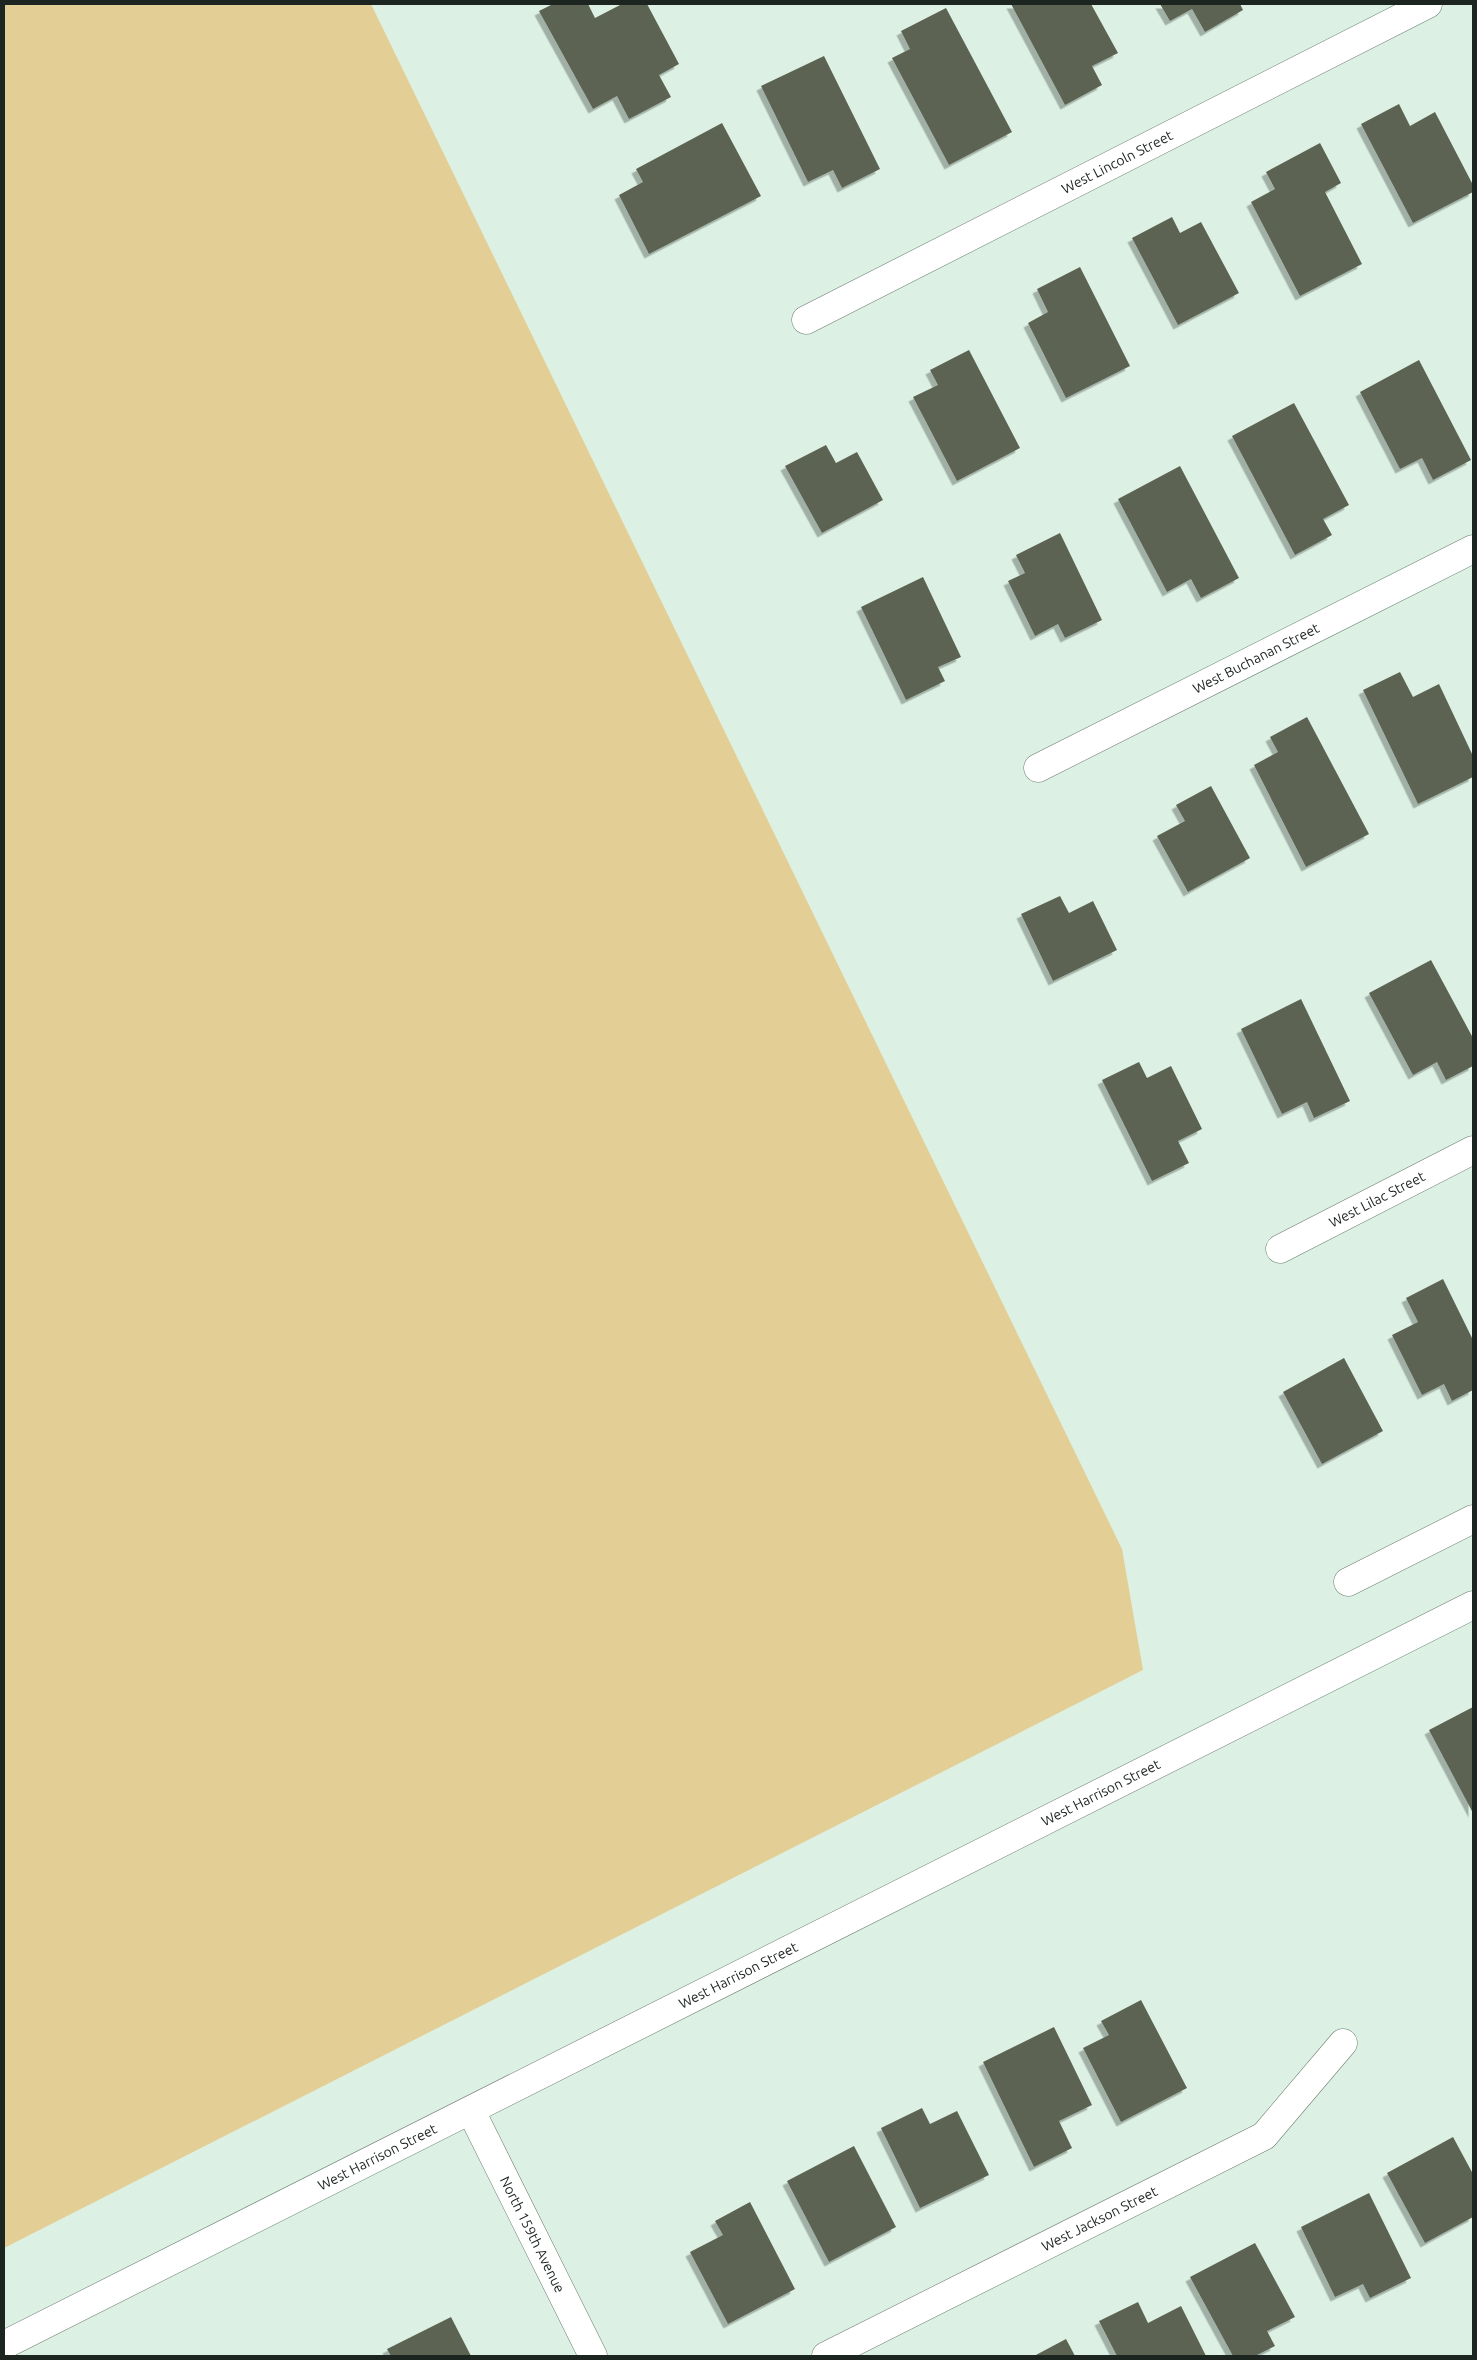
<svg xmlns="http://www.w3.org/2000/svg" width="1477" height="2360" viewBox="0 0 1477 2360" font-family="Ubuntu,sans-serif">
	<defs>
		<filter id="shadow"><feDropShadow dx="-4.5" dy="4.5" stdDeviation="0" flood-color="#0004"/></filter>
	</defs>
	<rect width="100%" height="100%" fill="#dcf0e3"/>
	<path fill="#e3cf95" d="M4,4H371L1122,1549L1143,1670L4,2248Z"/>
	<g fill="#5d6352" filter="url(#shadow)">
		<path d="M553,4H588L595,18L622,4H647L679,64L659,75L671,97L629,119L617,96L593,109L539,11Z"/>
		<path d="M1011,4H1091L1118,53L1092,66L1102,85L1065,105Z"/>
		<path d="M1160,4H1240L1243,10L1205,32L1192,9L1170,21Z"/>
		<path d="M946,8L1012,132L949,165L892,58L910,49L901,31Z"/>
		<path d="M824,56L880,169L842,188L833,170L808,182L761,86Z"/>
		<path d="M1399,104L1410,126L1435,112L1473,185V192L1413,223L1361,124Z"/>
		<path d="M722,123L761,196L649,254L619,195L643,182L636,169Z"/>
		<path d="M1320,143L1341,183L1325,192L1362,264L1300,296L1251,202L1275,189L1266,172Z"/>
		<path d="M1172,217L1180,233L1201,222L1239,293L1178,325L1132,238Z"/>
		<path d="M1080,267L1130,366L1066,398L1028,323L1048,312L1037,289Z"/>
		<path d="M969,350L1020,448L957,481L913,397L938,385L930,370Z"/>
		<path d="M1419,360L1471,460L1433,480L1422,458L1400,469L1360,392Z"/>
		<path d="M1294,403L1349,505L1323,519L1332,535L1295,555L1232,436Z"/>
		<path d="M826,445L836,463L857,452L883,500L822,533L785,466Z"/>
		<path d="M1180,466L1239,578L1201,598L1191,579L1167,592L1118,499Z"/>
		<path d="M1060,533L1102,620L1065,638L1058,624L1035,636L1008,581L1025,573L1016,555Z"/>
		<path d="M923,577L961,657L938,667L945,681L906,700L861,607Z"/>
		<path d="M1400,672L1413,697L1439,684L1473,756V777L1418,804L1363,690Z"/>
		<path d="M1307,717L1369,834L1306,867L1254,765L1278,752L1270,737Z"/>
		<path d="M1211,786L1250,858L1188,892L1157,836L1185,821L1176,805Z"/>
		<path d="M1060,896L1069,913L1093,901L1117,950L1053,981L1021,914Z"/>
		<path d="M1431,960L1473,1038V1066L1446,1080L1437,1062L1413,1075L1369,993Z"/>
		<path d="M1301,999L1350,1101L1314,1118L1307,1102L1282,1114L1241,1029Z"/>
		<path d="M1139,1062L1147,1078L1171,1066L1202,1129L1178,1141L1189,1163L1152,1181L1102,1080Z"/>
		<path d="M1443,1279L1473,1340V1390L1452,1401L1444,1384L1422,1395L1392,1335L1418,1322L1406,1298Z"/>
		<path d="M1344,1358L1383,1431L1322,1464L1283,1392Z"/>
		<path d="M1473,1707V1813L1429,1730Z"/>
		<path d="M1141,2000L1187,2088L1121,2122L1083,2048L1109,2035L1101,2021Z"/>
		<path d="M1054,2027L1092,2105L1059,2121L1072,2148L1034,2167L983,2062Z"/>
		<path d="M922,2108L930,2124L957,2111L989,2175L920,2208L881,2128Z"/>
		<path d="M1453,2137L1473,2174V2217L1425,2243L1387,2173Z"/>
		<path d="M854,2146L896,2227L829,2262L787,2181Z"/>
		<path d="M1369,2193L1411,2278L1370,2298L1363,2284L1335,2297L1301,2227Z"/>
		<path d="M750,2202L795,2289L728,2324L690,2252L723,2235L715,2221Z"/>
		<path d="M1255,2243L1295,2317L1267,2331L1275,2346L1255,2356H1233L1190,2277Z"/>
		<path d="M1138,2302L1148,2323L1181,2306L1206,2356H1117L1099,2321Z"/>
		<path d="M451,2317L471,2356H391L387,2349Z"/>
		<path d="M1066,2339L1075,2356H1034Z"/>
	</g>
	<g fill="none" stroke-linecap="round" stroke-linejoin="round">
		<defs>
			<g id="minor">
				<path id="s1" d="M806,320L1428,4"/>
				<path id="s2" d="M1038,768L1473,549"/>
				<path id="s3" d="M1280,1249L1473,1150"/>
				<path d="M1348,1582L1473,1519"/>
				<path id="s4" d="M471,2111L593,2356"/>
				<path id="s5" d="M4,2345L1473,1605"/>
				<path id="s6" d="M826,2356L1264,2136L1343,2043"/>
			</g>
		</defs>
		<use href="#minor" stroke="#6b7d72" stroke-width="29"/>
		<use href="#minor" stroke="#fff" stroke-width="28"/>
	</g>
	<g text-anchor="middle" stroke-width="5" stroke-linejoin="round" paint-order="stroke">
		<g font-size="14" fill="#1d2520" stroke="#e9fef0">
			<text dy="5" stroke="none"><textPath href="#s1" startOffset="349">West Lincoln Street</textPath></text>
			<text dy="5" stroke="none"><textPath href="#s2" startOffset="244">West Buchanan Street</textPath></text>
			<text dy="5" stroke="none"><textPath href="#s3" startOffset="109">West Lilac Street</textPath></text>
			<text dy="5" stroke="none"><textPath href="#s5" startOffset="1228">West Harrison Street</textPath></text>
			<text dy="5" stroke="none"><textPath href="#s5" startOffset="822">West Harrison Street</textPath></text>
			<text dy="5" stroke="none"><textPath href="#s5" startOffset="418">West Harrison Street</textPath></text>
			<text dy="5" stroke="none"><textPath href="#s6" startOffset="306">West Jackson Street</textPath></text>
			<text dy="5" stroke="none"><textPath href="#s4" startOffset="138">North 159th Avenue</textPath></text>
		</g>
	</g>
	<rect width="1477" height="2360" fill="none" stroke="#1d2520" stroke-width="10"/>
</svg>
